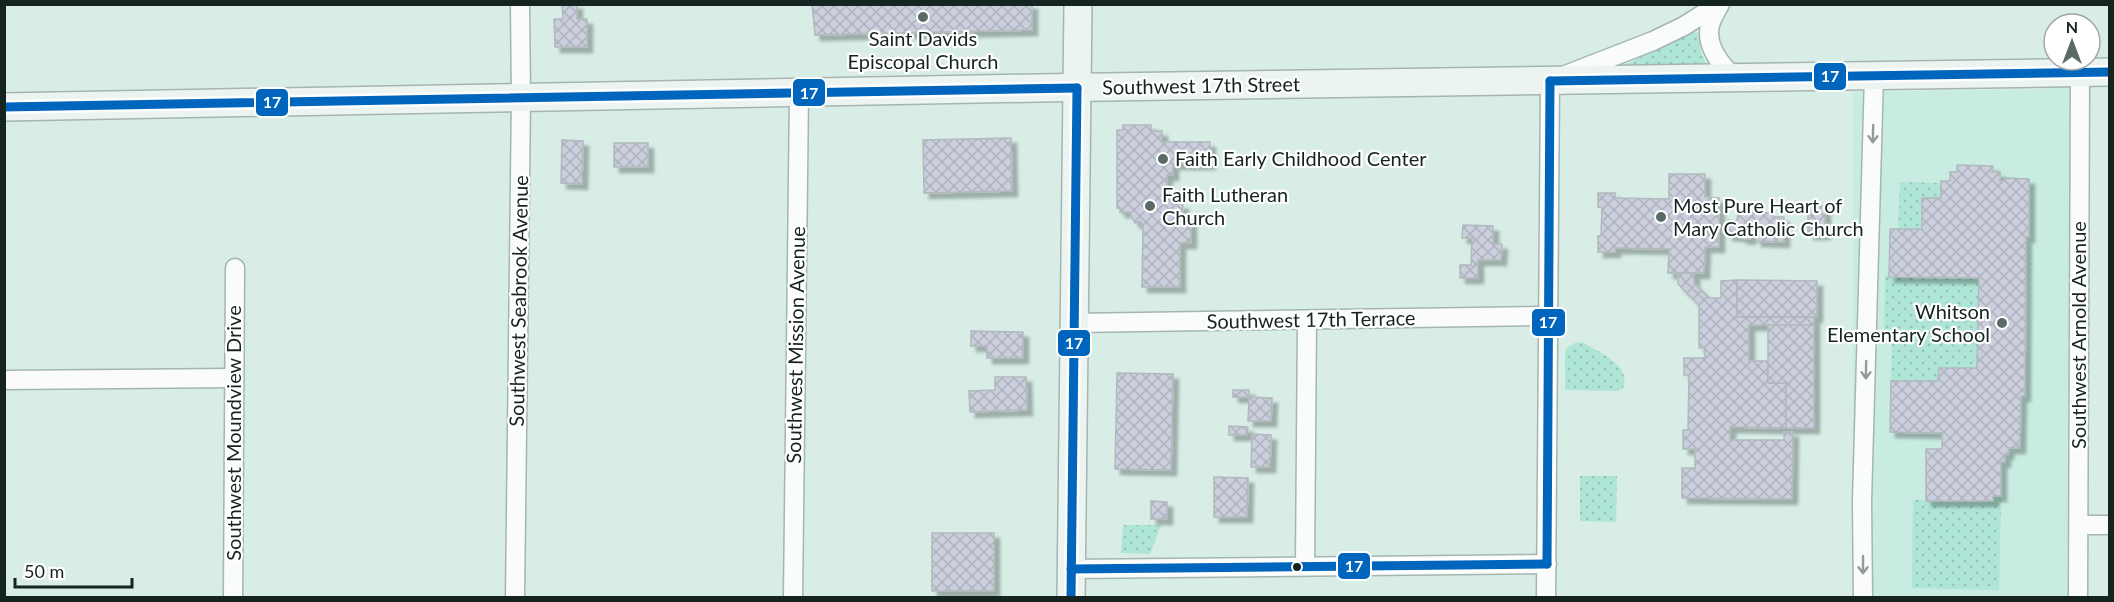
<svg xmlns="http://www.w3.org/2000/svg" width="2114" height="602" viewBox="0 0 2114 602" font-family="Lato,sans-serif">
	<defs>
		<pattern id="park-dots" width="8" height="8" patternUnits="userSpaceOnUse" patternTransform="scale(1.5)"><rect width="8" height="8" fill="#aee5d6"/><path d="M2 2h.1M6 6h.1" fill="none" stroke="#95c4b7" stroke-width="1.8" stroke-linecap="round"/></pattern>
		<pattern id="building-cross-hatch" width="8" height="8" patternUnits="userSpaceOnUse" patternTransform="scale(1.5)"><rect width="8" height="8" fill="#cbcfdd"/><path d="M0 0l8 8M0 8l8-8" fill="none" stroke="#aeb2bd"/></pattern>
		<filter id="shadow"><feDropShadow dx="5.5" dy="5.5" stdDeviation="1.5" flood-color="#0004"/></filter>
	</defs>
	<rect width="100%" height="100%" fill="#d7ede6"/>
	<path fill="#c8ece2" d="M2055,85H2069L2070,92L2067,597H1853V92L2049,89Z"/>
	<g fill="url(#park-dots)">
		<path d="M1693,32L1698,33L1701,52L1706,64L1704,67L1622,66Z"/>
		<path d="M1900,182L1942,183L1941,198H1922V229H1898Z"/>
		<path d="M1885,275L1979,278L1977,368H1939L1938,381H1891L1892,344H1884Z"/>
		<path d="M1577,342L1584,343C1600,353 1632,365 1623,388L1618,391L1565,390V352L1568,347Z"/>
		<path d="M1580,476H1617L1616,522L1580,521Z"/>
		<path d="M1993,496H2001L1999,590L1912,588L1913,500L1993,501Z"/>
		<path d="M1123,525H1161L1150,554L1121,553Z"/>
	</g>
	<g fill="url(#building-cross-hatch)" stroke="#b1b9bc" stroke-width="1.5" filter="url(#shadow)">
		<path d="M562,4H577V19H587V47H555L554,19H563Z"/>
		<path d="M812,4H1032V30L815,35Z"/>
		<path d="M1123,125H1151V131H1162V142H1210V164H1173V175H1167V192L1174,189L1178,197L1170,201L1172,204H1183L1182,215H1191V243H1180V287H1142L1143,226L1140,221L1135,223L1129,212H1120V208H1117V130H1123Z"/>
		<path d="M1011,138L1012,191L924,193L923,140Z"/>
		<path d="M562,140L583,141L582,184L561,183Z"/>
		<rect x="614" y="143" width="34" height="24"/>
		<path d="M1957,165L1993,166L1992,172H2000V181H2006V178L2029,179V237H2026L2025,396H2021L2020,448H2009L2008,454H2005V462H2001V496H1993V501H1926V449H1942V433L1890,432L1891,381H1938L1939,368H1977L1979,278L1889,277L1890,229H1922V198H1941V181H1950V172H1957Z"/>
		<path d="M1669,174H1705V197L1719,198V247H1705L1704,273H1668L1669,249L1615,248V252H1598V236H1601L1602,207H1598V193H1615V198L1669,199Z"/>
		<rect x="1808" y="206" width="17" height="28"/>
		<path d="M1738,212L1773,213V217H1784V242L1756,241V236H1750V239L1741,238V236L1727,235L1728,220L1737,221Z"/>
		<path d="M1463,225L1493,226V244H1502L1501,260H1478V278H1460V265H1471L1472,238H1462Z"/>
		<path d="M1678,273H1694V283L1709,298H1721V281L1737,280V317H1814V325H1749V361H1768V383H1786V428L1730,427V440H1784V432H1793L1792,499L1682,498V468H1695V449H1683V430H1688L1689,375H1684V358H1705V348H1699V305L1678,284Z"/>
		<path d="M1737,280L1817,281V317H1737Z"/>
		<path d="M1768,325H1814V428H1786V383H1768Z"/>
		<path d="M971,331L1023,332V358H987V346H971Z"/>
		<path d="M1117,373L1173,374L1171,470L1115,469Z"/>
		<path d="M995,377H1026L1027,410L970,412L969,391L995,390Z"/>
		<rect x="1233" y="390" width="16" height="7"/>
		<path d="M1249,397L1272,398L1271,421H1248Z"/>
		<path d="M1229,426L1248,427L1247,435H1229Z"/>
		<path d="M1252,434L1271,435L1270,467H1251Z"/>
		<path d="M1214,477L1248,478L1247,517H1214Z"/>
		<path d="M1151,501L1167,502V519H1151Z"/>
		<rect x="932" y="533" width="62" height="58"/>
	</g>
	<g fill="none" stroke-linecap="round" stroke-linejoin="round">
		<defs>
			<g id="street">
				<path d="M1720,4C1717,10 1713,16 1711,22C1703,44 1721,65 1735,78"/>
				<path d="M1074,323L1548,316"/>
				<path d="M4,380L234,378"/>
				<path d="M2079,525H2110"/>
				<path d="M1305,565L1307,320"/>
				<path d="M1071,569L1547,564"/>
				<path d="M233,598L235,268"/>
				<path d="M515,598L521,97L520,4"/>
				<path d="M793,598L799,93"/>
				<path d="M1546,598L1550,81L1653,41L1684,26L1719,4"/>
				<path d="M1863,598L1862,501L1874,75"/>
				<path d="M2078,598L2080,72"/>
			</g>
			<g id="secondary">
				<path d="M4,107L1038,88L2110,72"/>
				<path d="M1071,598L1078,4"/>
			</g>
		</defs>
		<use href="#street" stroke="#a5b5b1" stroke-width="21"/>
		<use href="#secondary" stroke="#a5b5b1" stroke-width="30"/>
		<use href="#street" stroke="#f9fcfb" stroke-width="18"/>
		<use href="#secondary" stroke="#ecf4f2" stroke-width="27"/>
		<defs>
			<g id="bus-1">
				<path d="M1550,81L2110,72"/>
				<path d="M4,107L1077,88"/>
				<path d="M1547,564L1550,81"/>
				<path d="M1071,569L1547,564"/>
				<path d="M1071,598L1077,88"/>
			</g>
		</defs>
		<use href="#bus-1" stroke="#fff" stroke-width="14"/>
		<use href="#bus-1" stroke="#0065bd" stroke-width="9"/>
	</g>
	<defs><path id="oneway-shaft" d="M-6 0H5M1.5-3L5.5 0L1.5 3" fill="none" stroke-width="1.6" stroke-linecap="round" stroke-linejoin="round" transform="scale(1.5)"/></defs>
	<g stroke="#939b99">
		<use href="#oneway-shaft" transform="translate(1873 134) rotate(91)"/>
		<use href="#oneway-shaft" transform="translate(1866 370) rotate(91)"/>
		<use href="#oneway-shaft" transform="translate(1863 565) rotate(90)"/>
	</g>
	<g fill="#5a6a66" stroke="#fff" stroke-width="2">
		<circle cx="923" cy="17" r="6"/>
		<circle cx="1163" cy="159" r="6"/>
		<circle cx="1150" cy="206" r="6"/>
		<circle cx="1661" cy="217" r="6"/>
		<circle cx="2002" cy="323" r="6"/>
	</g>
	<circle fill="#162421" stroke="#fff" stroke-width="2" cx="1297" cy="567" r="5"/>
	<g text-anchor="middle" stroke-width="4.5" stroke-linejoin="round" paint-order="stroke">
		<g font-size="20" fill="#162421" stroke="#fff" text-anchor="start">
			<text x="923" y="46" text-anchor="middle">Saint Davids<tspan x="923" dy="23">Episcopal Church</tspan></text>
			<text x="1175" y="166">Faith Early Childhood Center</text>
			<text x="1162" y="202">Faith Lutheran<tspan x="1162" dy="23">Church</tspan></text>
			<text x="1673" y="213">Most Pure Heart of<tspan x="1673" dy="23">Mary Catholic Church</tspan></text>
			<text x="1990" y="319" text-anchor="end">Whitson<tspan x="1990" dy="23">Elementary School</tspan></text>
		</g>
		<g font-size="20" fill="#162421" stroke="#fff">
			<text transform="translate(1201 86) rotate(-1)" y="7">Southwest 17th Street</text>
			<text transform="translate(519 301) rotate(-89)" y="7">Southwest Seabrook Avenue</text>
			<text transform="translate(1311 320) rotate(-1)" y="7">Southwest 17th Terrace</text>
			<text transform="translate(2079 335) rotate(-90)" y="7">Southwest Arnold Avenue</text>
			<text transform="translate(796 345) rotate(-89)" y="7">Southwest Mission Avenue</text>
			<text transform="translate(234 433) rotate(-90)" y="7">Southwest Moundview Drive</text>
		</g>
	</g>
	<g stroke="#fff" stroke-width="2">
		<rect x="1813" y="62" width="34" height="29" rx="6" fill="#0065bd"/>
		<rect x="792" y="78" width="34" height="29" rx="6" fill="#0065bd"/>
		<rect x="255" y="88" width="34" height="29" rx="6" fill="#0065bd"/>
		<rect x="1531" y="308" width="35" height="29" rx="6" fill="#0065bd"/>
		<rect x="1057" y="329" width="34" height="28" rx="6" fill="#0065bd"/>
		<rect x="1337" y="552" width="34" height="28" rx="6" fill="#0065bd"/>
	</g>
	<g font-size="16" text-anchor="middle" font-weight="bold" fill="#fff">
		<text x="1830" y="82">17</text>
		<text x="809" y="99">17</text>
		<text x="272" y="108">17</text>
		<text x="1548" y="328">17</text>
		<text x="1074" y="349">17</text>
		<text x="1354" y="572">17</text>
	</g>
	<rect width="2114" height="602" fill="none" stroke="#162421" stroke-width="12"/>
	<g transform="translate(2072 42)"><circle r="28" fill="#ffffff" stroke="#a2a7a6" stroke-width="1.5"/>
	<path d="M0-4.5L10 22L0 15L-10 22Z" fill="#5a6a66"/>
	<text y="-9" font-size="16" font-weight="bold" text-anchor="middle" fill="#162421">N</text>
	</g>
	<path d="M15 578v9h117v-9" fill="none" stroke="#162421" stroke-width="3"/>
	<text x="24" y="578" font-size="18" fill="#162421" stroke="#ffffff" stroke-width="4.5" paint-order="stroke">50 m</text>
</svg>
